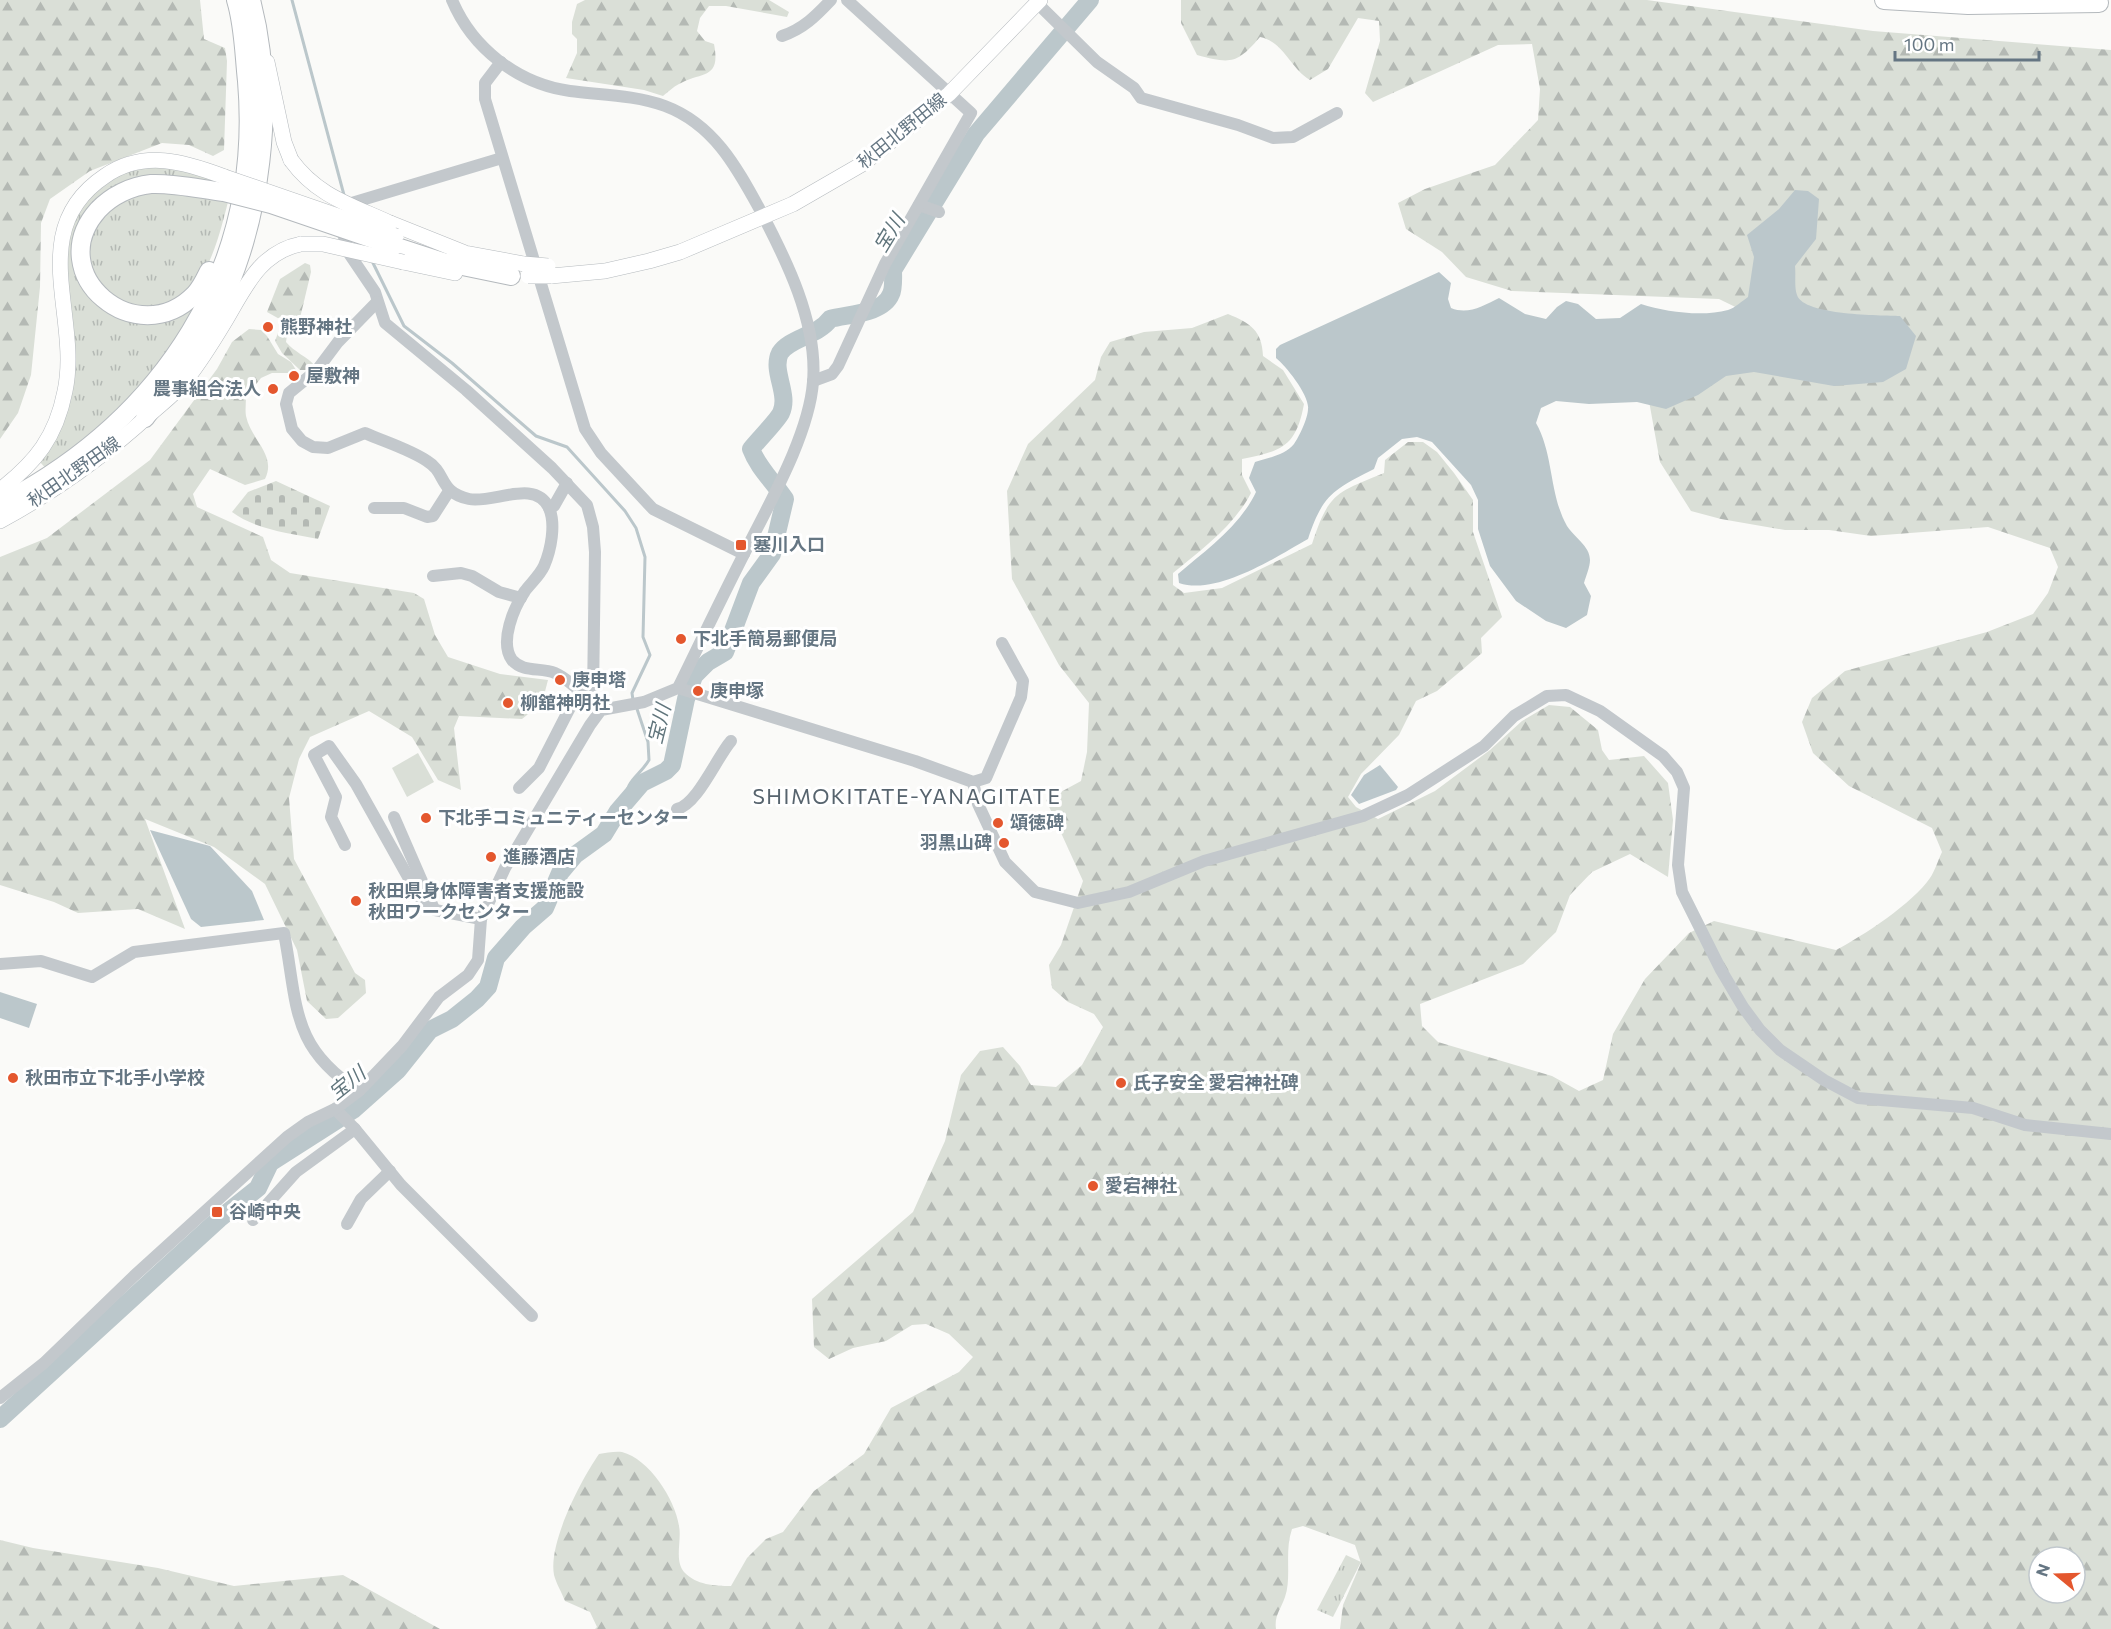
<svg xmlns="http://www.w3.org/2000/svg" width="2111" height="1629" viewBox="0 0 2111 1629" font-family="Commissioner,'Noto Sans JP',sans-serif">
	<defs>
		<pattern id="grass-tufts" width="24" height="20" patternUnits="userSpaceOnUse" patternTransform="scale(1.5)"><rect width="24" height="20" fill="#dadfd7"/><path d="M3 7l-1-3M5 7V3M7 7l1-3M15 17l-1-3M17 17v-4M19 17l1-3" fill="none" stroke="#b4b9b4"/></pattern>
		<pattern id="forest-firs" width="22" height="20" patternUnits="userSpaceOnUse" patternTransform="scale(1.5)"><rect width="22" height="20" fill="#dadfd7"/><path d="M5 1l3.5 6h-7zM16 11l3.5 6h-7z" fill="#b4b9b4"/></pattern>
		<pattern id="cemetery-stones" width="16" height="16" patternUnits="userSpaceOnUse" patternTransform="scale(1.5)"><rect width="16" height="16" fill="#dadfd7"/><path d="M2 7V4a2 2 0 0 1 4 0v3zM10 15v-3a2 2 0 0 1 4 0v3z" fill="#b4b9b4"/></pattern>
	</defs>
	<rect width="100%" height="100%" fill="#fafaf8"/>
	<g fill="url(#grass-tufts)">
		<path d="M140,165L177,168L223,180L222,186L123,185L75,259L139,320L166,321L207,288L148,382L48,471L40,462L57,437L68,231L91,190Z"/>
		<path d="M153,191L229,198C218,240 205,305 151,310C141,312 125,305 115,302L87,263L90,228L114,202Z"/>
		<path d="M1346,1555L1361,1562L1333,1617L1317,1610Z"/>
	</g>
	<g fill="url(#forest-firs)" fill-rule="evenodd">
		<path d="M0,0H200L204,39L225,48L227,61L224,150L213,156L189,145L162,143L90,171L50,199L41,223L40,287L31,375L18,413L0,439Z"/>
		<path d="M585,0H769L789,12L787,17L726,6H709L700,18L697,31L705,41L714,44C721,80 702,71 679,84C673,87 668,92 663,96L644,90L566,78L577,53V39L572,34V22L577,4Z"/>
		<path d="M1181,0H1647L1873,31L2111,50V1629H1340L1343,1605L1361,1563L1355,1545L1303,1526L1292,1529C1284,1552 1292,1577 1285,1597C1281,1609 1274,1616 1276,1629H595L597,1627L590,1612L565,1601C562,1593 556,1583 554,1575C548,1543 581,1480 599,1454C606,1453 615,1451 622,1452C649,1459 675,1499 679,1526C682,1540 674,1560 684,1572C696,1585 715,1586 731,1586L747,1558L766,1539L783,1532L814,1491L864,1454L891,1408L959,1372L973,1357L949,1334L926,1324L912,1325L886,1341L853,1348L829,1359L814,1347L812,1299L913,1212L945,1141L961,1075L980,1051L1003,1047L1020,1066L1031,1085L1056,1087L1082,1065L1103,1027L1094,1014L1068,1002L1052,988L1049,965L1061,945L1083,881L1046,800L1081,781L1087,752L1089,703L1059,665L1012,579L1007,491L1028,444L1095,380L1101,357L1110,342L1144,332L1192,328L1228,314C1250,323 1262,330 1263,356L1283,370L1304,404C1296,447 1282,451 1242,459V475L1251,493C1234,526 1201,550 1173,573V585L1184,593L1222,588L1312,544C1329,492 1336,493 1384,473L1385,460L1408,442H1423L1437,452L1454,473L1473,500V532L1502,617L1481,638L1482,653L1437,691L1416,701L1399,735L1361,774L1348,797L1356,807L1378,819L1435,791L1490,750L1522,721L1549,705L1570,707L1598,730L1602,750L1609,760L1644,756L1668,783L1673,820L1668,877L1630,854L1592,872L1570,895L1556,932L1523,964L1420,1004L1422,1026L1438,1042L1552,1076L1579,1091L1603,1080L1613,1034L1645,979L1689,933L1714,921L1836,950C1863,936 1913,903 1930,878C1935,871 1938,860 1942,852L1932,828L1849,786L1813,753L1802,722L1812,698L1845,671L1987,632L2033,614L2048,593L2058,567L2050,548L1988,527L1871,536L1829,530H1785L1721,519L1691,511L1660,462L1649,401L1764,321L1719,299L1512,291L1466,277L1442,252L1406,229L1398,203L1425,189L1495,165L1538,120L1540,89L1532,44L1498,45L1373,102L1365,93L1380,41L1379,21L1358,18L1328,69L1310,80C1290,68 1284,42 1260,37C1237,64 1231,64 1197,55L1181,23ZM2039,1557H2075V1593H2039Z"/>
		<path d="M305,263L310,265L311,272L300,318L292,326L267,312L280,279Z"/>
		<path d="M249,329L261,330L267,336L278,354L291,362L298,373H272L261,378L246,397C246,403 245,410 246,416C251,440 277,455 265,479L245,485L210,469L193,494L197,507L263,537L271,560L290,573L414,593L424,599L435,635L448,657L500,674L548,680L542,703L522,719L459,716L454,728L461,790L438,780L412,737L369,711L310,737L299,759L289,798L294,859L355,973L365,980L366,993L338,1018L326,1019L307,1001L297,950L265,884L214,847L145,819L185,929L138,909L78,913L54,902L0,885V557L47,538L150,460L217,369L232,342Z"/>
		<path d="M278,333L287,335L286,342C294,352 308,357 315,366L313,370H300L282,353L275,341Z"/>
		<path d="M0,1540L33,1548L158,1568L234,1586L343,1575L440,1629H0Z"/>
	</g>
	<path fill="url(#cemetery-stones)" d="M276,481L330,506L318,539C290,533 256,530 232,512L248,492Z"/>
	<path fill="#dadfd7" d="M418,753L434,782L407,797L392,768Z"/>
	<g fill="#bbc7cb">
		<path d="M1795,190L1808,191L1819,199L1816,239L1795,266C1796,275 1794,287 1797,295C1804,316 1881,315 1900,316L1916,336L1906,369L1883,382L1834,386L1754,372L1726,376L1698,395L1666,409L1637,402L1589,404L1556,401L1541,408L1536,423C1554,455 1549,494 1567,526C1574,537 1590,546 1590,560C1590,567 1586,576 1584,583L1591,596L1587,615L1566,628L1546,621L1516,601L1490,566L1478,529V500L1471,485L1432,442L1417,437L1402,439L1378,458L1374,469C1333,490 1323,494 1308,539C1276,557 1217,596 1179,583L1178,574C1206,550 1240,526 1256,492L1249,478L1255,462C1268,458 1285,455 1294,444C1299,437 1308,418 1308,409C1310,396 1286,366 1276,358V349L1280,345L1439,272L1451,283L1448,299L1451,308C1468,315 1483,306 1499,298L1525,314L1546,319L1557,307L1566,301L1578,304L1596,319L1620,318L1641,304C1666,312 1702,317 1728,310C1735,308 1742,301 1748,297L1754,257L1747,235L1779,209Z"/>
		<path d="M1380,765L1398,787L1396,790L1359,804L1351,795L1364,775Z"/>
		<path d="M150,830L210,846L252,891L264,920L201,927L191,919Z"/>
		<path d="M0,992L37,1004L29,1028L0,1018Z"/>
	</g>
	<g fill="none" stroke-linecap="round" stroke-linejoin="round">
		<g stroke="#bbc7cb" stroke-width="3">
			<path d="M292,0L344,195"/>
			<path d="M372,261L404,326L452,363L536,436L567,447L625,511L636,528L645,557L643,637L650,655L632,693L633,700"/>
			<path d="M626,802C625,780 639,777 649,760L648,742L636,706"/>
		</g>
		<path stroke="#bbc7cb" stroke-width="18" d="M0,1419L219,1219L258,1188L270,1163L353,1110L398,1070L430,1030L452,1019L477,999L488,987L496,958L523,927L545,908L560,873L575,855L604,834L618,811L642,783L666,771L672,765L686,699L694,676L708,662L725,652L751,583L772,554L785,499C774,482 758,468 751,449C758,440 777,421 781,413C790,394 771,371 780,353C789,338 818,336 830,319C848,314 883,314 891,294C894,288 893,277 893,270L976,134L1090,0"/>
		<defs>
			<g id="major">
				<path d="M267,62L284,142L291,160"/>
				<path d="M390,223L465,253L524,264"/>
				<path d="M403,262L455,273"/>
				<path d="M551,276L605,271L649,261L680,252L793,204L864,163L949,94L1040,0"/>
				<path d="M0,490C36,462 56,437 65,391C81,316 24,230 105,176C144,149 185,162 225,177"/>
				<path d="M0,521C55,491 103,457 149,415C161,404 176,393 186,380C200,362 212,343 224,323C244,290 259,252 301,244"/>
			</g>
			<g id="highway">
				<path d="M1884,0L1968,5L2099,3"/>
				<path d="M394,246L443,262L511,276"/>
				<path d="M209,271C205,279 201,288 195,294C137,354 41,274 98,210C111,196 131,186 151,184C175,183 200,189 224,192"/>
				<path d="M145,418C169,385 196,353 215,316C262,225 277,99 251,0"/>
				<path d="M0,504C163,419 263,269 247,81C244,54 244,26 236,0"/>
			</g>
		</defs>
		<use href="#major" stroke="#b5babe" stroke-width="16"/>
		<use href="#highway" stroke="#b4b9bd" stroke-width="20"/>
		<g stroke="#c3c8cc" stroke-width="12">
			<path d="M1037,3L1097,62L1134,88L1141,98L1238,125L1273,138L1293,137L1337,113"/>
			<path d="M782,36C803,29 816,16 831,0"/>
			<path d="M501,62L485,83V99L585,429L601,453L653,509L744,554"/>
			<path d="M345,205L502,158"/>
			<path d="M919,205L939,212"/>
			<path d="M340,225L350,255L375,292L385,323L466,390L552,468L587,505L593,527L595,552L593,695"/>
			<path d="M377,302L338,342L317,370L289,393L286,404L292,429L302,441L313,447L328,448L365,433C385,442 409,449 427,461C447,473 438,492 469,499C493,504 535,478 549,508C556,524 551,550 544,566C540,575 531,583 525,591C514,607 499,642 512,660C523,673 541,667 555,673C571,680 574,691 593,695L596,700"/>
			<path d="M813,381L832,374L838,366L885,264L971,113L847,0"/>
			<path d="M374,508H404L427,517L433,516L449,491"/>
			<path d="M549,508L554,506L567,483"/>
			<path d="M433,576L461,573L472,576L499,592L521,598"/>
			<path d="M678,688L915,761L973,782L986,778L1021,697L1023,681L1002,643"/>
			<path d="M973,782L978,804L1005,862L1035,892L1078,903L1129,892L1204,861L1363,816L1408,795L1484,746L1514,716L1547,696L1566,695L1600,711L1663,756L1677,772L1684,788L1678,865L1682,892L1721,970L1743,1007L1760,1030L1780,1050L1824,1080L1858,1098L1973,1108L2025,1125L2111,1134"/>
			<path d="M519,788L539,768L578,692"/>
			<path d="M677,809C697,805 717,757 731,741"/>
			<path d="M394,817L434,909"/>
			<path d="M345,845L331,817L336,797L314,755L329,746L356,784L421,900L435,910L481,919"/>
			<path d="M0,964L41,961L92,977L134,952L284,933C298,1005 290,1047 359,1091"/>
			<path d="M335,1109L355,1129L401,1185L532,1316"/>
			<path d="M253,1220L296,1172L355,1129"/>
			<path d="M347,1224L361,1199L390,1171"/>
			<path d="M0,1398L44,1363L134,1276L287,1137L308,1122L335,1109L359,1091L402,1046L439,997L468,975L478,960L481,919L505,868L590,725L601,710L644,702L678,688C700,643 722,597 745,552C769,504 809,435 813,382C818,323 786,259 759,208C736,166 713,124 665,106C635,95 601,95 570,91C518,84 472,48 452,0"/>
		</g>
		<use href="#major" stroke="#fff" stroke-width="15"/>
		<use href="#highway" stroke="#fff" stroke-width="18"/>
		<defs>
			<g id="major-bridge">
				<path d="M291,160C317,196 351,205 390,223"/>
				<path d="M225,177L396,236"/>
				<path d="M301,244H323L403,262"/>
				<path d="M524,264L548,266"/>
				<path d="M528,276H551"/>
			</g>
			<path id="highway-bridge" d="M224,192L271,204L394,246"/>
		</defs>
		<use href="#major-bridge" stroke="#b5babe" stroke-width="16" stroke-linecap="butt"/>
		<use href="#highway-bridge" stroke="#b4b9bd" stroke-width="20" stroke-linecap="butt"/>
		<use href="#major-bridge" stroke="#fff" stroke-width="15"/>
		<use href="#highway-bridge" stroke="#fff" stroke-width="18"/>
	</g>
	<g fill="#e4572e" stroke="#fff" stroke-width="2">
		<circle cx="268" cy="327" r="6"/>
		<circle cx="294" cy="376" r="6"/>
		<circle cx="273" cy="389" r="6"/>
		<rect x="735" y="539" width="12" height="12" rx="3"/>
		<circle cx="681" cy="639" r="6"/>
		<circle cx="560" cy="680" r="6"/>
		<circle cx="698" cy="691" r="6"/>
		<circle cx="508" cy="703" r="6"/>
		<circle cx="426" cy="818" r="6"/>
		<circle cx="998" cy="823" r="6"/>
		<circle cx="1004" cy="843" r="6"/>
		<circle cx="491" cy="857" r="6"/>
		<circle cx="356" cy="901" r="6"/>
		<circle cx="13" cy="1078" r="6"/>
		<circle cx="1121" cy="1083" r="6"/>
		<circle cx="1093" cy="1186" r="6"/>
		<rect x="211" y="1206" width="12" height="12" rx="3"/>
	</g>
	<g text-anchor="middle" stroke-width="6" stroke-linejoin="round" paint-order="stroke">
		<g font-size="18" fill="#657683" stroke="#fff">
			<text transform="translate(902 131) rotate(-39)" y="6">秋田北野田線</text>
			<text transform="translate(74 472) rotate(-35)" y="6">秋田北野田線</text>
		</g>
		<g font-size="18" font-weight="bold" fill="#657683" stroke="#fff" text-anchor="start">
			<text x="280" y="333">熊野神社</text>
			<text x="306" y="382">屋敷神</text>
			<text x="261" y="395" text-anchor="end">農事組合法人</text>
			<text x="753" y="551">塞川入口</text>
			<text x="693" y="645">下北手簡易郵便局</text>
			<text x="572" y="686">庚申塔</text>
			<text x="710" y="697">庚申塚</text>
			<text x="520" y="709">柳舘神明社</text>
			<text x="438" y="824">下北手コミュニティーセンター</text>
			<text x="1010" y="829">頌徳碑</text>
			<text x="992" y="849" text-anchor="end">羽黒山碑</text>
			<text x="503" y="863">進藤酒店</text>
			<text x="368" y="897">秋田県身体障害者支援施設<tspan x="368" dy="21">秋田ワークセンター</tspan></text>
			<text x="25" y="1084">秋田市立下北手小学校</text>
			<text x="1133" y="1089">氏子安全 愛宕神社碑</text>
			<text x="1105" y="1192">愛宕神社</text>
			<text x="229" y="1218">谷崎中央</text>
		</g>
		<g font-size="20" font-style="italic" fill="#60757c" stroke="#fff">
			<text transform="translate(889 233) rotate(-59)" y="7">宝川</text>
			<text transform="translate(659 724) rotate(-76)" y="7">宝川</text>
			<text transform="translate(347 1083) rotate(-39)" y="7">宝川</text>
		</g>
		<g font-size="21" letter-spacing="1.5" fill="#57646e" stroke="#fff">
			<text x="907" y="804">SHIMOKITATE-YANAGITATE</text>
		</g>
	</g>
	<g transform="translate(2057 1575) rotate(289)"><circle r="28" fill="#ffffff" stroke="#c1c8cd" stroke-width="1.5"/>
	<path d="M0-4.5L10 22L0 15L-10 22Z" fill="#e4572e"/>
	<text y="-9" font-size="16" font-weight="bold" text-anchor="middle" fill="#657683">N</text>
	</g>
	<path d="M1895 51v9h144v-9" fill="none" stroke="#657683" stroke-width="3"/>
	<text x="1904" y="51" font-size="18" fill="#657683" stroke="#ffffff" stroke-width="4.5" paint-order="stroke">100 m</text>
</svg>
